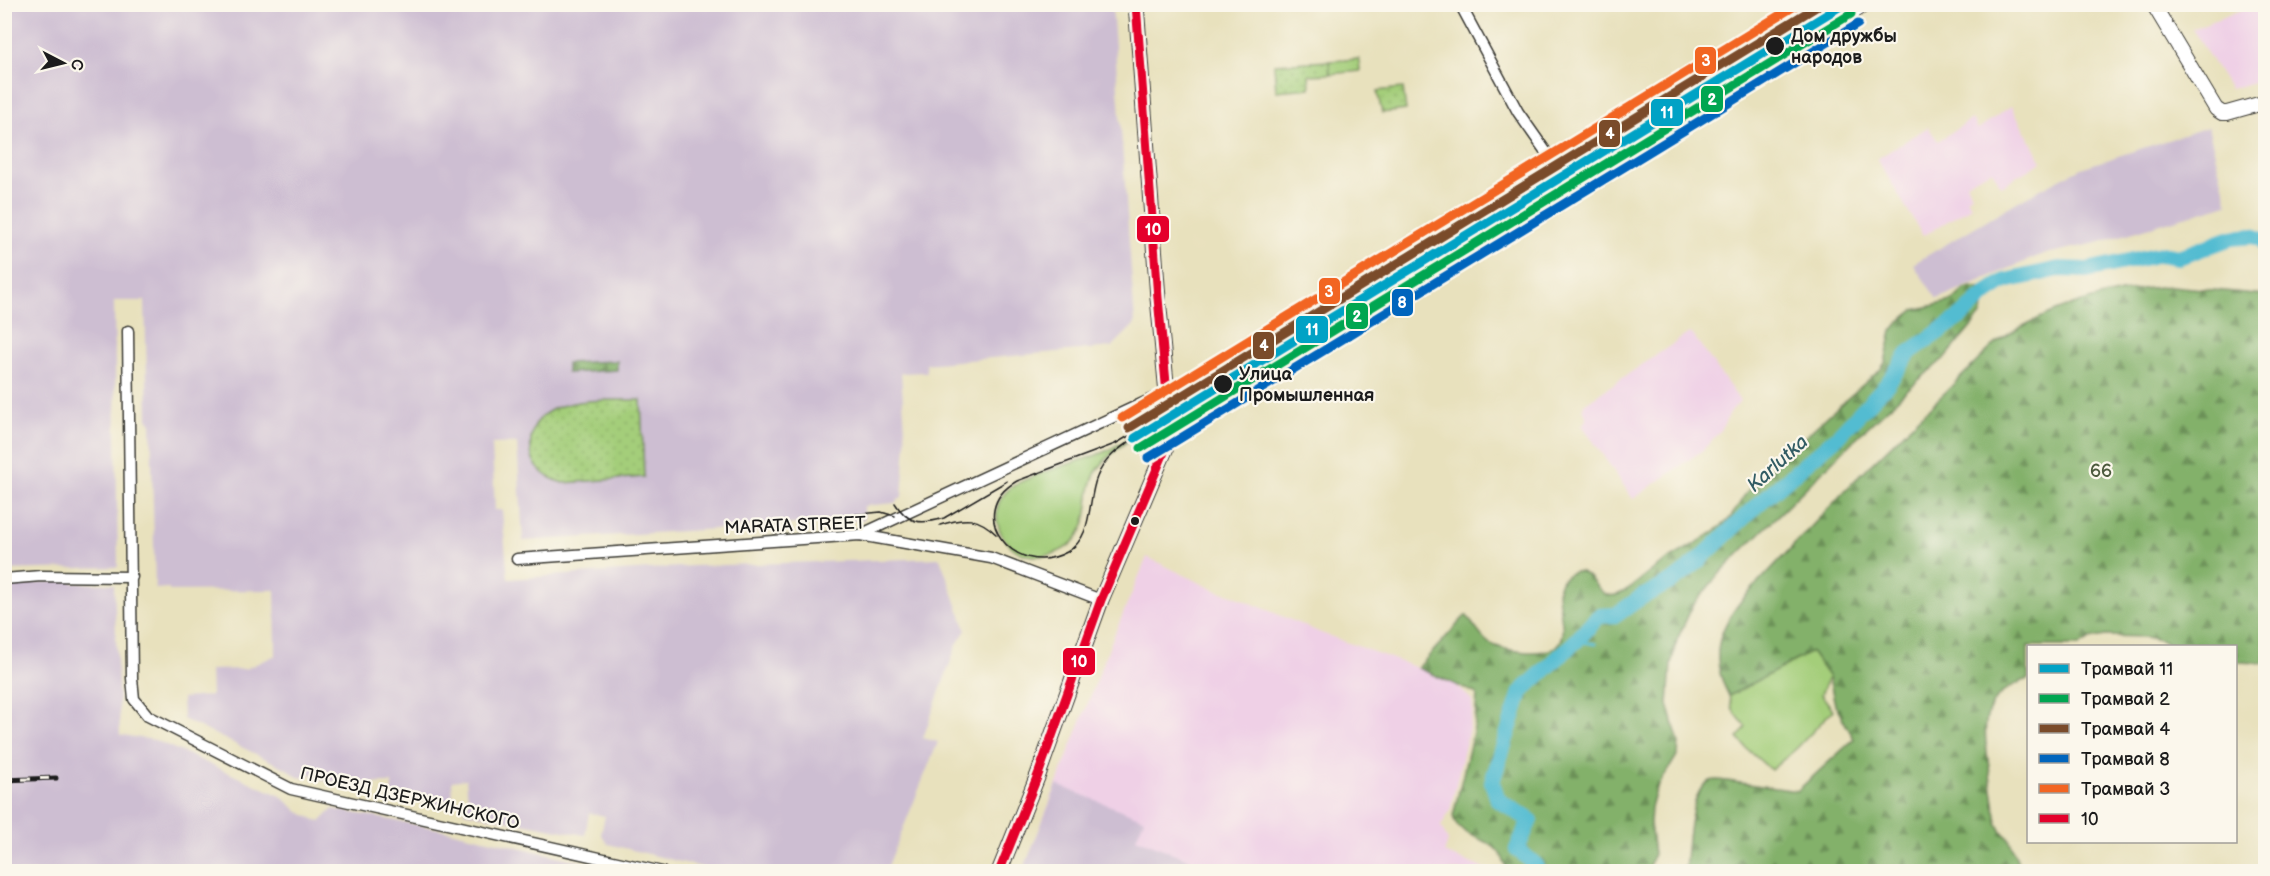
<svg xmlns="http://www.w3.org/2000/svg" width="2270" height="876" viewBox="0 0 2270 876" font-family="'Balsamiq Sans',sans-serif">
	<defs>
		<pattern id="forest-firs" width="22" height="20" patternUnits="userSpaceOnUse" patternTransform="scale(1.5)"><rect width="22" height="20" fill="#83b16a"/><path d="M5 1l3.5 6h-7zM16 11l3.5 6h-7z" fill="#6a8f56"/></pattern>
		<pattern id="park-dots" width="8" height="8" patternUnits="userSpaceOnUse" patternTransform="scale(1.5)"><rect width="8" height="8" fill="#a4ce7a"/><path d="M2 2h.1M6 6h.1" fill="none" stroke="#8db069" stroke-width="1.8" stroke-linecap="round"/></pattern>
	</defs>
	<rect width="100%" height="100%" fill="#fbf7ec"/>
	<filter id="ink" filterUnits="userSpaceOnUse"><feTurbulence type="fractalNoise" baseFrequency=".0167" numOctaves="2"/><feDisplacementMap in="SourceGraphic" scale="12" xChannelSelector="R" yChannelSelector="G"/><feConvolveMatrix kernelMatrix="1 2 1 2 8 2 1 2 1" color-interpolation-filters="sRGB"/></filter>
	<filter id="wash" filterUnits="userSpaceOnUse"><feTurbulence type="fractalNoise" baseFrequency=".008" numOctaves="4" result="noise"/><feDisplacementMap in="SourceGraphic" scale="24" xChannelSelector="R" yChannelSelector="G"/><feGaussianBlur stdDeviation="1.35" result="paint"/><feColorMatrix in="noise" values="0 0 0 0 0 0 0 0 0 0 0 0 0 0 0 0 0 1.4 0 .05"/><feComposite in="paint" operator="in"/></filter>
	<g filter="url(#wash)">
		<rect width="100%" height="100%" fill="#e8e1bd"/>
		<g fill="#efd0e6">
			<path d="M2257,4L2265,5V79L2230,89L2192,29Z"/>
			<path d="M2011,106L2042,162L2001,186L1992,170L1966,183L1972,195L1967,198L1971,207L1923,236L1877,159L1928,127L1938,141L1972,119L1978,129Z"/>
			<path d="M1689,333L1693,335L1740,401L1731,411L1721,430L1703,450L1633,499L1582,425L1587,419L1583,408L1584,404Z"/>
			<path d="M1147,557L1217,591L1230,594L1321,633L1418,668L1457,686L1472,700L1473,711L1450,811L1441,826L1448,841L1444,853L1491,871L1023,872L1112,640Z"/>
		</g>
		<g fill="#cdbed2">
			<path d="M5,5H1112L1135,324L1112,347L926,364L927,372L901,373L906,443L902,497L895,503L864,506V520L523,541L517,443L492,444L495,510H502L508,579L693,566L940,558L966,630L957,644L923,738L938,742L886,871L724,872L705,868L608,844L601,834L605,816L589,813L585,835L464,812L468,801L466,779L452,781L453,803L449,808L391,796L392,783L350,784L313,779L314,775L308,773L305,778L298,777L289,770L183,719L182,698L211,696L210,670L245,669L276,655L275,590L169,591V588L155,589L151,422L148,419L145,301H114L118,567L5,570Z"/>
			<path d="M2208,127L2228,204L2097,243L2041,255L1937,299L1913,264L2022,199L2081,168Z"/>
			<path d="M72,580L73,583L114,584L120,735L155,740L281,796L299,812L316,820L321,821L333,809L445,830L621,871L5,872V585Z"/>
			<path d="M1057,785L1144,819L1136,838L1217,871H1023Z"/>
		</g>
		<g fill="#a4ce7a" stroke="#60754b" stroke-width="1.5">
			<path d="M1359,59L1360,71L1330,74L1329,61Z"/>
			<path d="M1146,429C1126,442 1108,453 1095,474C1088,487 1089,504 1086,518C1079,546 1054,560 1027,555C1015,552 1005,542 1000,531C994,516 996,501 1008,490C1025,475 1079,462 1102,453C1117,446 1132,437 1146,429Z"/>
			<path d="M1811,652L1829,677L1821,694L1833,710L1797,748L1771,770L1746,748L1738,738L1746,727L1732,709L1729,696Z"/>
		</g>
		<g fill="url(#forest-firs)" stroke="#506643" stroke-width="1.5">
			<path d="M2172,286L2265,295V663L2236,662V646H2173L2159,640L2146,637L2105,636L2090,639L2079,646H2028V679C1981,696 1982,722 1989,766C1991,784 1994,803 1997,822L2002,832L2009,838L2021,871H1685C1687,851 1689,792 1708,782C1714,779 1720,780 1727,781L1797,791L1854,739L1835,705L1829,677L1811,652L1729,696C1710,660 1716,632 1741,601L1857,478L1997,342C2046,308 2112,289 2172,286Z"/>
			<path d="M1971,287L1980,289L1984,295L1982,314L1947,356L1907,390L1855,439L1721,572L1693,605L1677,640L1671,664L1668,704L1679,743L1678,754L1656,790L1651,808L1650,823L1654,854L1647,871H1506C1503,833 1460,844 1453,816L1475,724L1477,694L1418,668L1466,615C1473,623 1480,637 1489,643C1503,651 1548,658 1558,644C1573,624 1542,585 1571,573C1593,563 1595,604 1619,594C1634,587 1647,573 1660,565C1681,551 1706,539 1725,523C1736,514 1739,500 1749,490C1759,478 1771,469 1782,458C1814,428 1846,399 1880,370L1885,363L1892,331L1900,321L1914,310L1952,301L1965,289Z"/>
			<path d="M617,361V370L567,373V363Z"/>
		</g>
		<g fill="url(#park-dots)" stroke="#60754b" stroke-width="1.5">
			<path d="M1329,61L1330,74L1309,75L1310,88L1276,91L1274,64Z"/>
			<path d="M1403,88L1406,110L1382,113L1377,91Z"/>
			<path d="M641,400L644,477L563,483C547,478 534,470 531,452C524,392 602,401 641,400Z"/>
		</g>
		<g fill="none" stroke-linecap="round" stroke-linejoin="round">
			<path stroke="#53bcd1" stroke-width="3" d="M1576,641L1596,644"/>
			<path stroke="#53bcd1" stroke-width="16" d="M1535,872L1536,865L1517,849L1530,820L1498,800L1492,782L1521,692L1576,641L1599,616L1616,615L1640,598L1674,580L1695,564L1757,505L1838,436L1887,384L1910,352L1960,317L1987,293L2005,281L2059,269L2087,270L2161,254L2179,257L2231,238L2253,236L2262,240L2266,245"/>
		</g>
	</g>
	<g filter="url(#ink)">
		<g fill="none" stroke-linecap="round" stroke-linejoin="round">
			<defs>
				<g id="minor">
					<path d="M1460,4L1518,112L1560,172L1568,189"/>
					<path d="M128,331L132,678L134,699L148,716L291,789L662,872"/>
					<path d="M860,535L1167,392"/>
					<path d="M517,559L860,535L991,558L1101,600"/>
					<path d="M4,579L41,576L132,577"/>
				</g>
				<g id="secondary">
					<path d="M2153,4L2216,109L2222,113H2227L2266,102"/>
					<path d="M1171,436L1866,4"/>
				</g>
				<path id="primary" d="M999,872L1038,775L1101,600L1171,436L1158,298L1136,4"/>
			</defs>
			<use href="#minor" stroke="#3b3a34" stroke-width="13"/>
			<use href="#secondary" stroke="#3b3a34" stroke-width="16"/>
			<use href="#primary" stroke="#3b3a34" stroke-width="17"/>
			<use href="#minor" stroke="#fff" stroke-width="10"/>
			<use href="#secondary" stroke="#fff" stroke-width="14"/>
			<use href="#primary" stroke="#fff" stroke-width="15"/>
			<g stroke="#1c1c1c" stroke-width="1.5">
				<path d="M1135,438C1119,448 1104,459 1097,477C1087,501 1094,537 1067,552C1014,581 962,512 1017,481L1115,444L1222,382"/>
				<path d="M895,503C908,524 921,525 944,518L1007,481"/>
				<path d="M850,515L881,512L895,516"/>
				<path d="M940,525C965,517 978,516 997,535"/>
			</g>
			<defs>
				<path id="rail" d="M4,780L56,778"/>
			</defs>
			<use href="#rail" stroke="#1c1c1c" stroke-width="5"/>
			<use href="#rail" stroke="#fbf7ec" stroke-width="3" stroke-dasharray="9" stroke-linecap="butt"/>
			<defs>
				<path id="bus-1" d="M999,872L1038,775L1101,600L1171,436L1158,298L1136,4"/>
			</defs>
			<use href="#bus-1" stroke="#fbf7ec" stroke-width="14"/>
			<use href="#bus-1" stroke="#e4002b" stroke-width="9"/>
			<defs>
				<path id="tram-1" d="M1135,438L1844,4"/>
				<path id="tram-2" d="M1141,448L1851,14"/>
				<path id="tram-3" d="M1129,428L1821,4"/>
				<path id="tram-4" d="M1148,458L1858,24"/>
				<path id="tram-5" d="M1122,418L1798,4"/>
			</defs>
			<use href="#tram-1" stroke="#fbf7ec" stroke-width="14"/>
			<use href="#tram-2" stroke="#fbf7ec" stroke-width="14"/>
			<use href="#tram-3" stroke="#fbf7ec" stroke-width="14"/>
			<use href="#tram-4" stroke="#fbf7ec" stroke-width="14"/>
			<use href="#tram-5" stroke="#fbf7ec" stroke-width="14"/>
			<use href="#tram-1" stroke="#01a2c5" stroke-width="9"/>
			<use href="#tram-2" stroke="#00a651" stroke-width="9"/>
			<use href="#tram-3" stroke="#7a4b2a" stroke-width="9"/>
			<use href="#tram-4" stroke="#0065bd" stroke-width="9"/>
			<use href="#tram-5" stroke="#f26522" stroke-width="9"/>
		</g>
	</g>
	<g fill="#1c1c1c" stroke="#fbf7ec" stroke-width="2">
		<circle cx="1775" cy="46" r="10"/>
		<circle cx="1223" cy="384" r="10"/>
		<circle cx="1135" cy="521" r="5"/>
	</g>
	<g text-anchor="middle" stroke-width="4.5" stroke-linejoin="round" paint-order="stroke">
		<g font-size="18" font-weight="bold" fill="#1c1c1c" stroke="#fbf7ec" text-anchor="start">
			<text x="1791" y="42">Дом дружбы<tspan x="1791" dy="21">народов</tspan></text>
			<text x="1239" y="380">Улица<tspan x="1239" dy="21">Промышленная</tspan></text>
		</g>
		<g font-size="18" fill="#4c5a3d" stroke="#fbf7ec">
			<text x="2101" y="477">66</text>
		</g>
		<g font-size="18" fill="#1c1c1c" stroke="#fbf7ec">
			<text transform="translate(795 525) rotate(-2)" y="6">MARATA STREET</text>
			<text transform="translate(410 798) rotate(13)" y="6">ПРОЕЗД ДЗЕРЖИНСКОГО</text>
		</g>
		<g font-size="20" font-style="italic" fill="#325c64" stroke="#fbf7ec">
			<text transform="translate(1777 463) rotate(-42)" y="7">Karlutka</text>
		</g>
	</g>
	<g stroke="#fbf7ec" stroke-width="2">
		<rect x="1694" y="46" width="23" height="29" rx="6" fill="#f26522"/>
		<rect x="1700" y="85" width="24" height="28" rx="6" fill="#00a651"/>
		<rect x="1650" y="98" width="34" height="29" rx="6" fill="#01a2c5"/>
		<rect x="1598" y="119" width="23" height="29" rx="6" fill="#7a4b2a"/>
		<rect x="1136" y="215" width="34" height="28" rx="6" fill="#e4002b"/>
		<rect x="1318" y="277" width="23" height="28" rx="6" fill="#f26522"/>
		<rect x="1391" y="288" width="23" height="29" rx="6" fill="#0065bd"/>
		<rect x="1345" y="302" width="24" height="28" rx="6" fill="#00a651"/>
		<rect x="1295" y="315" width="34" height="29" rx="6" fill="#01a2c5"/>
		<rect x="1252" y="331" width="23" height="29" rx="6" fill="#7a4b2a"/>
		<rect x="1062" y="647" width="34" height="29" rx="6" fill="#e4002b"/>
	</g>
	<g font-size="16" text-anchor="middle" font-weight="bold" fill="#fff">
		<text x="1706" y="66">3</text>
		<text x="1712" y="105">2</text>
		<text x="1667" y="118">11</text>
		<text x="1610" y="139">4</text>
		<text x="1153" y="235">10</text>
		<text x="1329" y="297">3</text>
		<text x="1402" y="308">8</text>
		<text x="1357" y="322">2</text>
		<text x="1312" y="335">11</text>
		<text x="1264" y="351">4</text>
		<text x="1079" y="667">10</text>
	</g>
	<rect width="2270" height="876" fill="none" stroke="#fbf7ec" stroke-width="24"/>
	<rect x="2027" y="645" width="210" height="198" fill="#fbf7ec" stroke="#a29f99" stroke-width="1.5"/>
	<rect x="2039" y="664" width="30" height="9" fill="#01a2c5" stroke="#a29f99" stroke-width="1.5"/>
	<text x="2081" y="675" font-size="18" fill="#1c1c1c">Трамвай 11</text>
	<rect x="2039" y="694" width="30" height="9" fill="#00a651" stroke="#a29f99" stroke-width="1.5"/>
	<text x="2081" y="705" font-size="18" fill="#1c1c1c">Трамвай 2</text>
	<rect x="2039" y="724" width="30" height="9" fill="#7a4b2a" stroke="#a29f99" stroke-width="1.5"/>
	<text x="2081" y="735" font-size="18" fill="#1c1c1c">Трамвай 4</text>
	<rect x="2039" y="754" width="30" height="9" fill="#0065bd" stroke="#a29f99" stroke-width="1.5"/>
	<text x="2081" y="765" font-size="18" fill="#1c1c1c">Трамвай 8</text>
	<rect x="2039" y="784" width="30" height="9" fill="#f26522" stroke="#a29f99" stroke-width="1.5"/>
	<text x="2081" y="795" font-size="18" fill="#1c1c1c">Трамвай 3</text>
	<rect x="2039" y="814" width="30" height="9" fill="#e4002b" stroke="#a29f99" stroke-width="1.5"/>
	<text x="2081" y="825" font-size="18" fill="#1c1c1c">10</text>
	<g transform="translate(63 63) rotate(97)" stroke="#fbf7ec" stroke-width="4.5" paint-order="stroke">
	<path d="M0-4.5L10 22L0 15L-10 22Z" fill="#1c1c1c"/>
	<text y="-9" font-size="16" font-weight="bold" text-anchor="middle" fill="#1c1c1c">С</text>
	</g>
</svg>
